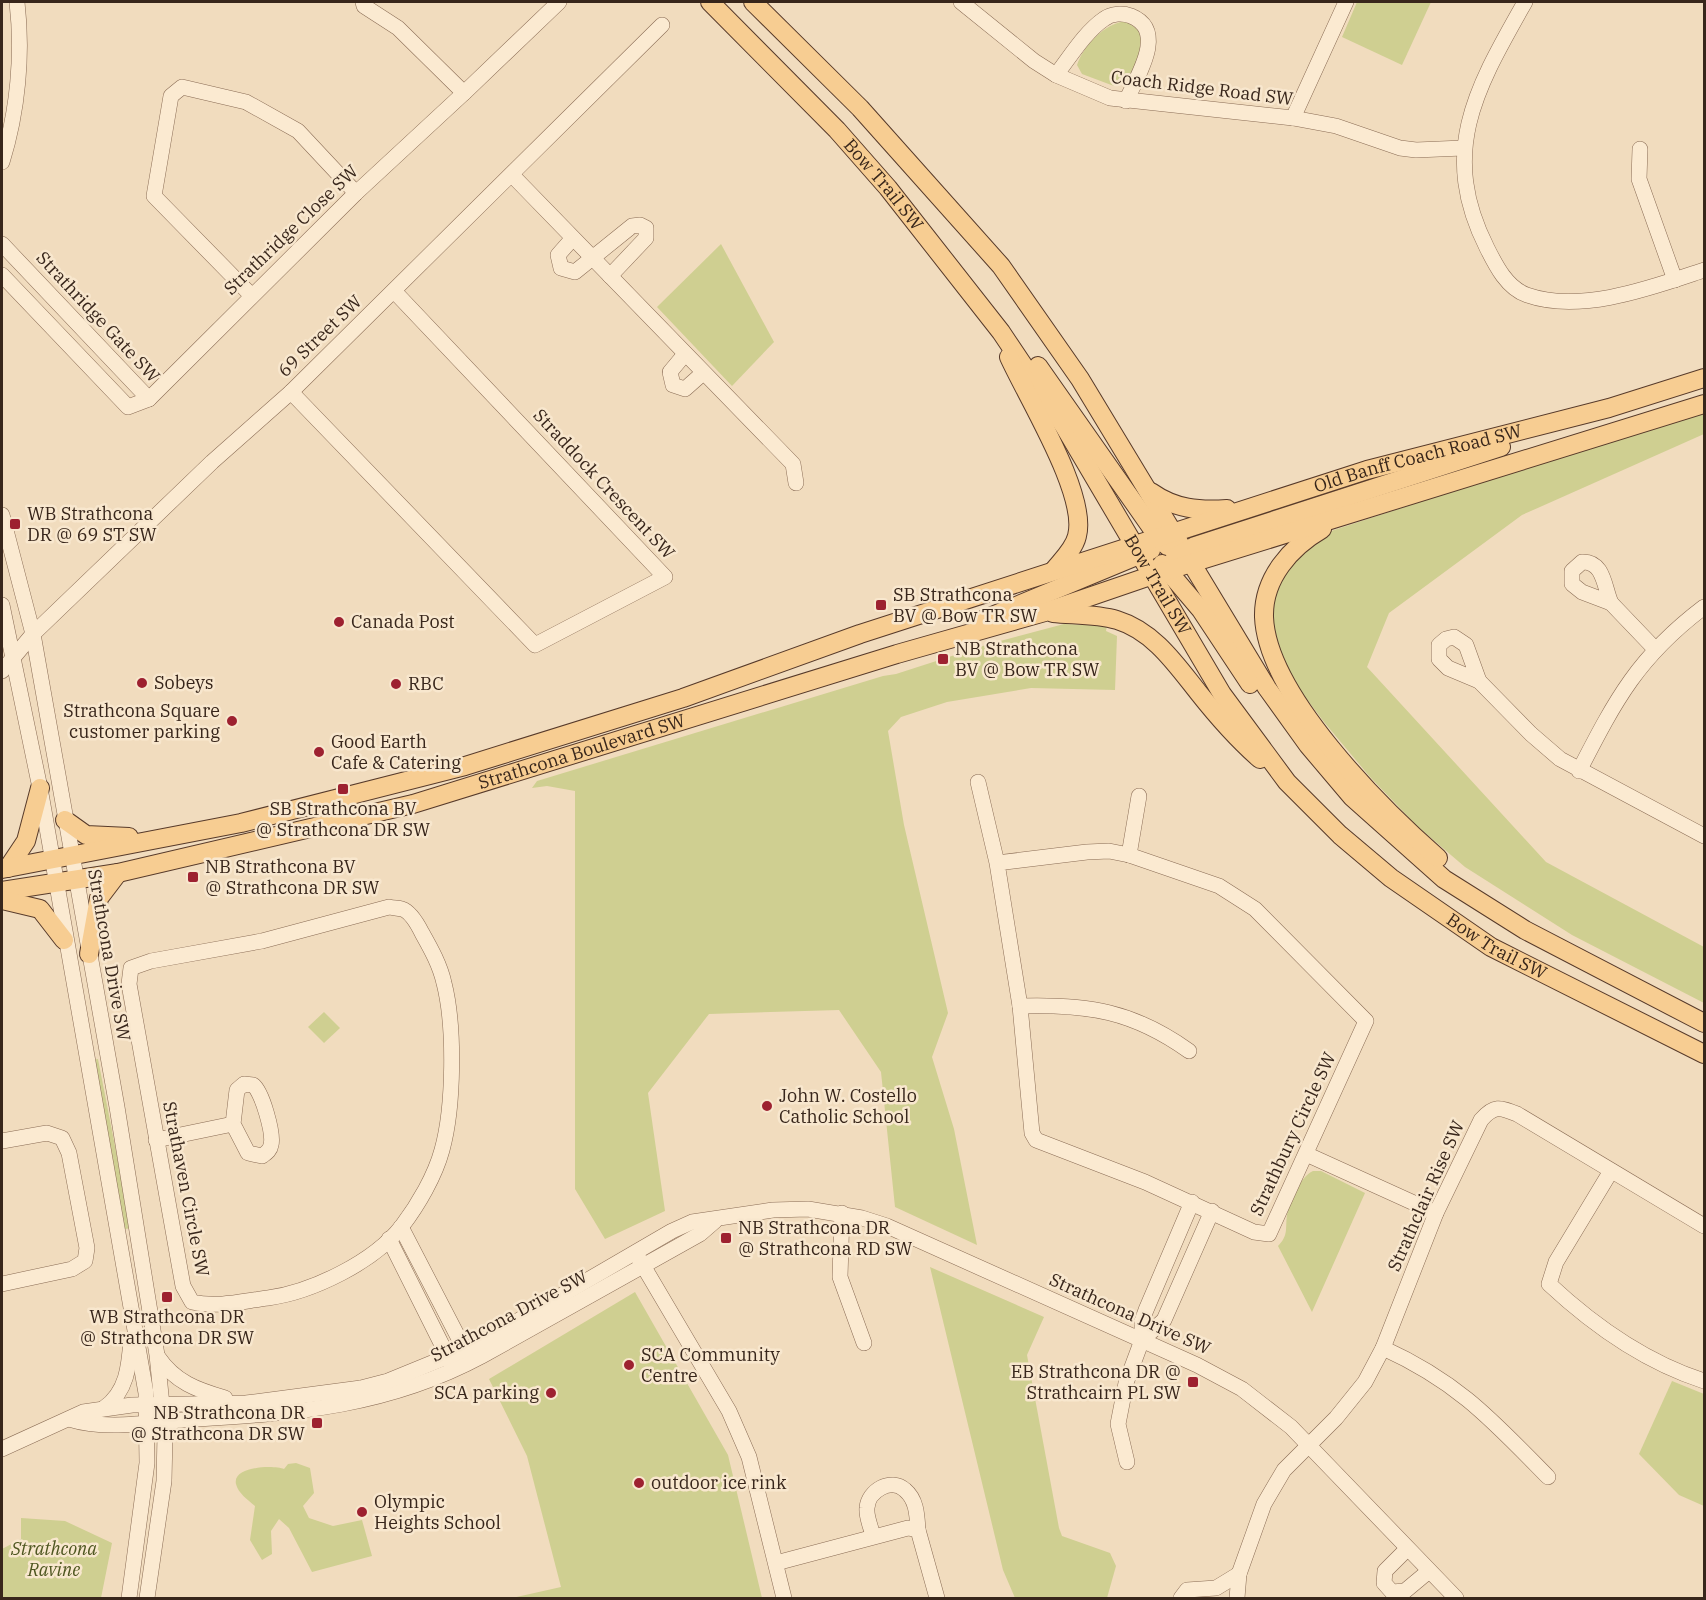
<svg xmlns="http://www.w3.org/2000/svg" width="1706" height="1600" viewBox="0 0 1706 1600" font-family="'IBM Plex Serif',serif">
	<rect width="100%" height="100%" fill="#f1dcbe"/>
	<g fill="#cfcf91">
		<path d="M1357,2H1431L1402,65L1342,37Z"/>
		<path d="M1126,21L1141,32C1142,52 1135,79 1114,86L1082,74L1077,65C1083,46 1105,23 1126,21Z"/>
		<path d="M721,244L774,342L732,386L657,307Z"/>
		<path d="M1704,409V434L1522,515L1389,613L1367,667L1546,862L1704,947V1003L1572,935L1465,867L1417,826L1370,777L1324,722L1296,685L1277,649L1271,602L1284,565L1328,532Z"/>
		<path d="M1064,624L1107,626L1106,631L1117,636L1115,690L1031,688L947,702L901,717L888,731L904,825L948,1013L932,1057L954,1129L977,1245L895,1207L881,1072L839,1010L709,1014L648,1093L665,1211L605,1239L575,1189V791L547,786L532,788L537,781L883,676L896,674L989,644Z"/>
		<path d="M324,1012L340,1028L324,1043L308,1027Z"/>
		<path d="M98,1059L131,1228L125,1229L93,1060Z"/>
		<path d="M1313,1171H1321L1365,1193L1312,1312L1278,1246C1289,1235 1285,1228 1287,1215C1290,1201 1300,1177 1313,1171Z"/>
		<path d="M930,1267L1044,1317L1027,1355L1059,1528L1062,1536L1110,1553L1116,1566L1107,1598H1015L1003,1570Z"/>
		<path d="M635,1292L728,1455L762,1598H512L561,1587L527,1456L489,1379Z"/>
		<path d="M1672,1381L1704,1394V1506L1679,1495L1639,1454Z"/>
		<path d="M296,1463L310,1468L314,1493L303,1506L309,1518L333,1526L362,1520L372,1556L312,1572L289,1528L279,1519L271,1531L272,1554L262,1560L250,1540L255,1506C248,1500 238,1493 236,1484C232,1466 274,1465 284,1469L288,1464Z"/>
		<path d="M21,1518L65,1521L112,1543L101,1598H2V1549L21,1539Z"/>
	</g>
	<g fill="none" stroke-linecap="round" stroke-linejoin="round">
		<defs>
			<g id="minor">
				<path d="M363,2L364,6L398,28L464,93L559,2"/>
				<path d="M961,2L1034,61L1056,75L1110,98L1293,118L1336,126L1400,148L1416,150L1463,148"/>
				<path d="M1525,2C1477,87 1438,151 1487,248C1496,266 1507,288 1527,295C1581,314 1653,287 1704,270"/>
				<path d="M1056,75C1070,57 1085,32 1104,19C1112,13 1123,13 1131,16C1168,31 1136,78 1126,101"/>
				<path d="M1293,118L1346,2"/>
				<path d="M1640,149L1639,179L1675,280"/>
				<path d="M2,162C18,111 23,54 17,2"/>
				<path d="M512,175L793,464L796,483"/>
				<path d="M573,238L558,255L561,268L575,272L632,226L640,225L646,228V238L610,276"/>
				<path d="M2,244L149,399"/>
				<path d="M2,275L128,407L149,399L356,193L464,93"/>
				<path d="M251,295L154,196L171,96L182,87L246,102L298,131L356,193"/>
				<path d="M685,354L670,372L673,385L685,389L703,373"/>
				<path d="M291,392L535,645L665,577L394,291"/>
				<path d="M2,515L33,634L117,1107L157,1355L165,1435L164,1481L147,1598"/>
				<path d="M1582,562C1604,561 1604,587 1611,603L1582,592L1572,584V571Z"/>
				<path d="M1611,603L1655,649"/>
				<path d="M2,605L40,788L146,1393L147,1463L129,1598"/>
				<path d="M1454,637L1466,645L1479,681L1448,668L1439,659V645L1446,639Z"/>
				<path d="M2,671L33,634L212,462L291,392L662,25"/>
				<path d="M1479,681L1531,734L1560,759L1704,836"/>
				<path d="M1579,771C1616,699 1638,657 1704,607"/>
				<path d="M978,782L997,863L1020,1006L1032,1133L1036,1140L1145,1182L1254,1232L1269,1234L1366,1021L1255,909L1219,886L1129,855L1109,851L1087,852L997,863"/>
				<path d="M1129,855L1139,796"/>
				<path d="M389,907C393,908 398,908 402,909C411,912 418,925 422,933C431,949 440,965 444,983C455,1026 454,1107 442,1150C435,1176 418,1205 402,1226C374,1262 312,1292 268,1298C243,1301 217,1308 192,1302L183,1286L129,984L131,968L151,961L262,941Z"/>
				<path d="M1020,1006C1088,1004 1133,1011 1189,1051"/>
				<path d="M156,1140L233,1124L248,1153L262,1156C266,1153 270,1151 271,1145C274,1134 262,1091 253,1085L244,1084L237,1090L233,1124"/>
				<path d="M2,1141L47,1133L62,1138L69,1153L87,1248L85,1261L72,1269L2,1284"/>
				<path d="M1306,1154L1436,1213"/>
				<path d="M1611,1171L1556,1262L1549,1284C1594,1326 1645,1362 1704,1381"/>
				<path d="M842,1213L840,1277L864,1343"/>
				<path d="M401,1227L469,1358"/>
				<path d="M389,1239L452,1365"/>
				<path d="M638,1257L729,1411L749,1457L784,1598"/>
				<path d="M1142,1340L1164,1320L1212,1211"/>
				<path d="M1383,1348C1458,1382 1492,1420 1548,1477"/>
				<path d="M158,1357C175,1382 197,1390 225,1398"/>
				<path d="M104,1408C127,1392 129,1366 131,1340"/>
				<path d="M69,1419C104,1430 145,1423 182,1420C291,1413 383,1409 482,1356L700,1234L715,1221"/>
				<path d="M2,1449L83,1412L132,1405L246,1403L361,1388L388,1381L476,1345L672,1231L692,1222L773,1210L808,1209L862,1218L887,1226L1197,1365L1242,1389L1291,1427L1456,1598"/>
				<path d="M1127,1462L1118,1424L1126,1383L1142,1340V1321L1146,1310L1192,1202"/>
				<path d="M873,1536C871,1527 866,1517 867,1508C868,1491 891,1477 905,1490C917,1500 917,1516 918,1530"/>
				<path d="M1407,1549L1385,1571L1384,1583L1392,1592L1405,1591L1429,1571"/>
				<path d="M776,1563L908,1528L918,1530L937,1598"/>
				<path d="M1181,1598L1187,1590L1216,1588L1239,1574"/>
				<path d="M1237,1598L1239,1574L1264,1504L1284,1470L1336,1418L1365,1382L1383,1348L1436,1213L1481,1120C1494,1105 1500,1107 1517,1114L1704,1226"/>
			</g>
			<g id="major">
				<path id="s1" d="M710,2L837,130L888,188L1001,332L1064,426L1222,694L1287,782L1340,835L1391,878L1491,947L1704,1054"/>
				<path d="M753,2L860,108L1001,266L1080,379L1267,688L1308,745L1352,797L1444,879L1525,930L1704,1023"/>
				<path d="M1009,357C1028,399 1088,495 1077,536C1074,549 1062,560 1054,570"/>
				<path d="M1038,366L1151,527L1167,546"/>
				<path d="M1151,492C1175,509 1199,511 1227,509"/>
				<path d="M1322,529C1291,547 1263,578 1264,617C1267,695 1381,808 1438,858"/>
				<path d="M1175,557L1195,546L1501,447"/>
				<path d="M1162,564L1201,610L1250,684"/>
				<path d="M1053,613C1073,615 1097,614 1117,620C1153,631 1175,663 1198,692C1217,716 1237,739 1260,759"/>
				<path d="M980,621L1151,550"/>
				<path d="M65,820L86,835L129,837"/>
				<path d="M8,868L26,841L40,788"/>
				<path id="s2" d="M2,869L241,823L465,766L683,698L860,634L1367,470L1609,408L1704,378"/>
				<path id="s3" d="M2,891L118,873L413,804L897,654L1045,612L1153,575L1704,404"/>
				<path d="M2,900L40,909L64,940"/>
				<path d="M89,954L99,898L118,873"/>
			</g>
		</defs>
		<use href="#minor" stroke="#8a6c55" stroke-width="16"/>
		<use href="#major" stroke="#573a2a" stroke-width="20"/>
		<use href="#minor" stroke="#fbead1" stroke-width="15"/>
		<use href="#major" stroke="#f7cd92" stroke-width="18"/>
	</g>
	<g fill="#9d2130" stroke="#f8e7ce" stroke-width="2">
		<rect x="9" y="518" width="12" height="12" rx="3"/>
		<rect x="875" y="599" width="12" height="12" rx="3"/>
		<circle cx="339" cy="622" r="6"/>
		<rect x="937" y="653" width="12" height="12" rx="3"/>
		<circle cx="142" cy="683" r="6"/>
		<circle cx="396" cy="684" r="6"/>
		<circle cx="232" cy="721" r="6"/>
		<circle cx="319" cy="752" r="6"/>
		<rect x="337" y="783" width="12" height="12" rx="3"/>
		<rect x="187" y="871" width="12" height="12" rx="3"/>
		<circle cx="767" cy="1106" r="6"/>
		<rect x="720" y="1232" width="12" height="12" rx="3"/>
		<rect x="161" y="1291" width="12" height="12" rx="3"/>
		<circle cx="629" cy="1365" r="6"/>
		<rect x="1187" y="1376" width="12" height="12" rx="3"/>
		<circle cx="551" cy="1393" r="6"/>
		<rect x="311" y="1417" width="12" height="12" rx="3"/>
		<circle cx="639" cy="1483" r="6"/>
		<circle cx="362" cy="1512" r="6"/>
	</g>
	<g text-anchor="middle" stroke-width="5" stroke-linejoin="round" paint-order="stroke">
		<g font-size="18" fill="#38261b" stroke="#f8e7ce">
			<text transform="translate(1202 88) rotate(7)" y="6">Coach Ridge Road SW</text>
			<text dy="6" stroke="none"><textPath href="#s1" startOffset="252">Bow Trail SW</textPath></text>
			<text transform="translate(291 230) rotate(-44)" y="6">Strathridge Close SW</text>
			<text transform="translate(98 317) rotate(47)" y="6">Strathridge Gate SW</text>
			<text transform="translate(320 336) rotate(-44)" y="6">69 Street SW</text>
			<text dy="6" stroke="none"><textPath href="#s2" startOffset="1476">Old Banff Coach Road SW</textPath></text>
			<text transform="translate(604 484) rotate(47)" y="6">Straddock Crescent SW</text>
			<text dy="6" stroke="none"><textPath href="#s1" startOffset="738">Bow Trail SW</textPath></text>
			<text dy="6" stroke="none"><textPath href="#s3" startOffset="597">Strathcona Boulevard SW</textPath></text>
			<text dy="6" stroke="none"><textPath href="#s1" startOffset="1242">Bow Trail SW</textPath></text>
			<text transform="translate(109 955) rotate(80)" y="6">Strathcona Drive SW</text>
			<text transform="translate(1293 1134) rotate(-65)" y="6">Strathbury Circle SW</text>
			<text transform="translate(186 1189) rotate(79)" y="6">Strathaven Circle SW</text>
			<text transform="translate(1426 1196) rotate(-66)" y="6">Strathclair Rise SW</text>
			<text transform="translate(1130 1314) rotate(24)" y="6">Strathcona Drive SW</text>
			<text transform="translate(509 1316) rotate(-28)" y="6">Strathcona Drive SW</text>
		</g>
		<g font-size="18" fill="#38261b" stroke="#f8e7ce" text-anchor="start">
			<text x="27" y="520">WB Strathcona<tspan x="27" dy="21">DR @ 69 ST SW</tspan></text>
			<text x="893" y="601">SB Strathcona<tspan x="893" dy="21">BV @ Bow TR SW</tspan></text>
			<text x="351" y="628">Canada Post</text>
			<text x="955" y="655">NB Strathcona<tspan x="955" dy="21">BV @ Bow TR SW</tspan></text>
			<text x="154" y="689">Sobeys</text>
			<text x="408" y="690">RBC</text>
			<text x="220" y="717" text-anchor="end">Strathcona Square<tspan x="220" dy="21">customer parking</tspan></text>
			<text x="331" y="748">Good Earth<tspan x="331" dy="21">Cafe &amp; Catering</tspan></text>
			<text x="343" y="815" text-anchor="middle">SB Strathcona BV<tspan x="343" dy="21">@ Strathcona DR SW</tspan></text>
			<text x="205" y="873">NB Strathcona BV<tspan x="205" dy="21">@ Strathcona DR SW</tspan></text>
			<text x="779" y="1102">John W. Costello<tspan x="779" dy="21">Catholic School</tspan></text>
			<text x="738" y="1234">NB Strathcona DR<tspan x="738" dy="21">@ Strathcona RD SW</tspan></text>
			<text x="167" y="1323" text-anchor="middle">WB Strathcona DR<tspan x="167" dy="21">@ Strathcona DR SW</tspan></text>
			<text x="641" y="1361">SCA Community<tspan x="641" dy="21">Centre</tspan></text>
			<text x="1181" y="1378" text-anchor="end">EB Strathcona DR @<tspan x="1181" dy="21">Strathcairn PL SW</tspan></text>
			<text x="539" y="1399" text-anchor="end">SCA parking</text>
			<text x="305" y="1419" text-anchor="end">NB Strathcona DR<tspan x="305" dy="21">@ Strathcona DR SW</tspan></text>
			<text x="651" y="1489">outdoor ice rink</text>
			<text x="374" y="1508">Olympic<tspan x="374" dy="21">Heights School</tspan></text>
		</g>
		<g font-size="18" font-style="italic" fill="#4e5620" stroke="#f8e7ce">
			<text x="54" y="1555">Strathcona<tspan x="54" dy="21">Ravine</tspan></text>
		</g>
	</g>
	<rect width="1706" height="1600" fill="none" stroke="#38261b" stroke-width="6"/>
</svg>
